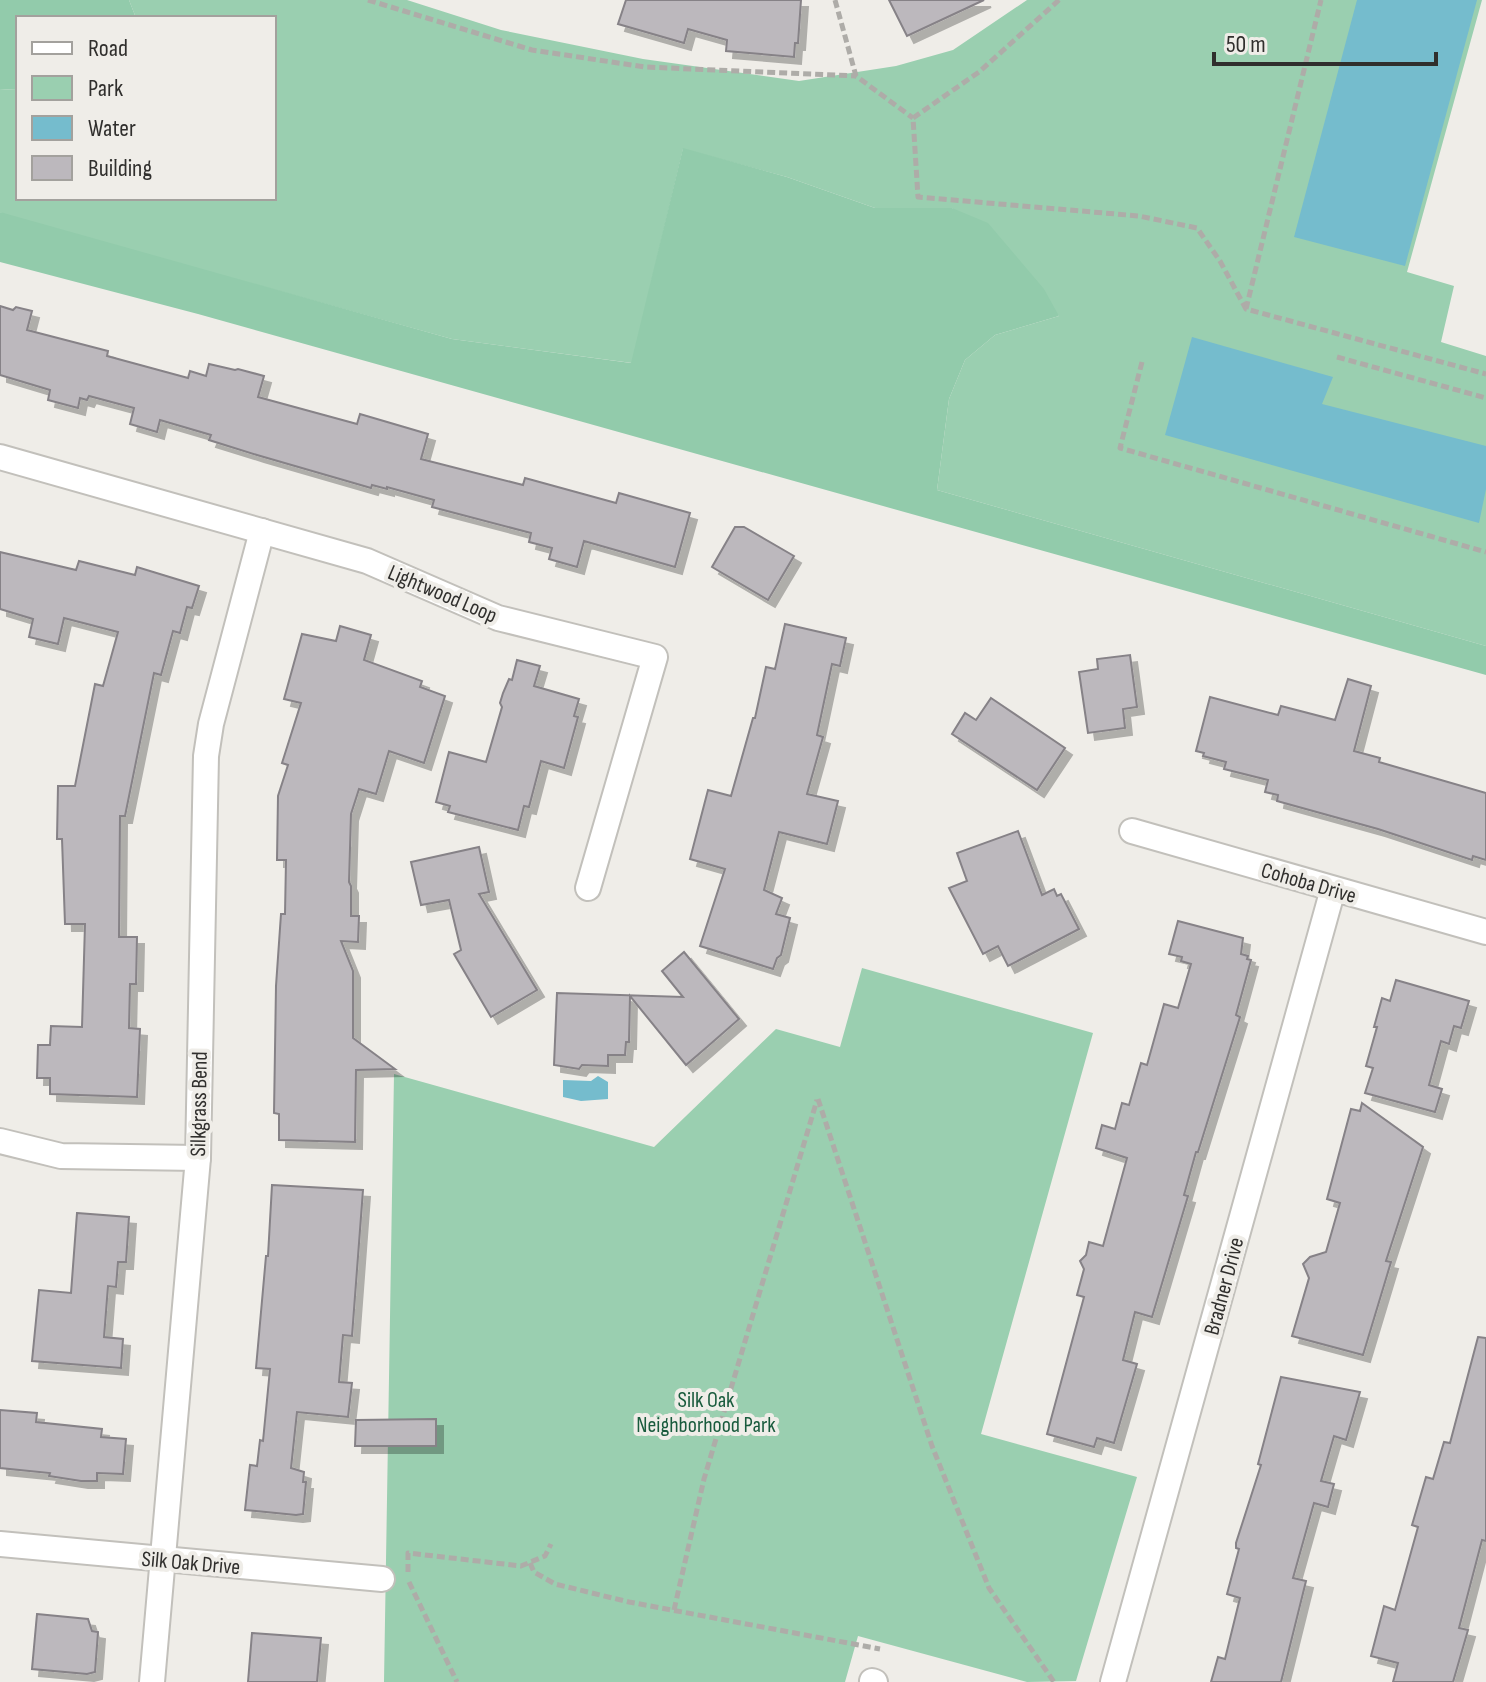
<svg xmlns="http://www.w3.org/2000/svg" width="1486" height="1682" viewBox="0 0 1486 1682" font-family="'Sofia Sans Condensed',sans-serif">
	<defs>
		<filter id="shadow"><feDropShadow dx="7" dy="7" stdDeviation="0" flood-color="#0004"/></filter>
	</defs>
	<rect width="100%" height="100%" fill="#efede8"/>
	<g fill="#9acfb0">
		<path d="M129,0H407L501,30L643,59L799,81L896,66L953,50L1027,0H1482L1407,272L1454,286L1441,342L1486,356V646L937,490L949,399L965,360L995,335L1059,316L952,208H875L787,177L683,149L632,363L452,339L5,215L0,212V89L18,90V198H274V18H136Z"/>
		<path d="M862,968L1093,1033L981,1434L1137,1477L1076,1681L1027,1682L858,1636L845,1682H384L394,1074L654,1147L776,1029L840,1047Z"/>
	</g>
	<g fill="#92cbab">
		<path d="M0,0H129L136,18H18V90L0,89Z"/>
		<path d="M683,148L787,177L875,208H952L988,223L1044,289L1059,316L995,335L965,360L949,399L937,490L1486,646V675L198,314L0,262V212L452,339L631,363Z"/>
	</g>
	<g fill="#75bccd">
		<path d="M1357,0H1477L1405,266L1294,237Z"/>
		<path d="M1192,337L1333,377L1322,404L1486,446V489L1479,523L1165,435Z"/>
		<path d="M598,1076L608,1082V1099L581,1101L563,1097V1080L591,1081Z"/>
	</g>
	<g fill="#bcb8bd" stroke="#868287" stroke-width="2" filter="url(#shadow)">
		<path d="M626,0H801L798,43H795L794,57L726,51L727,40L688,29L684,43L618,24Z"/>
		<path d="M889,0H984L907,36Z"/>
		<path d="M0,306L13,310L16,307L32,311L27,330L108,351L107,356L188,378L190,371L206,376L209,364L235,370L238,369L264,376L258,397L357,424L360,414L428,434L421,459L523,485L525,478L616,503L619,493L690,513L675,567L584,541L577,567L549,559L552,548L529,542L531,533L432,507L434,500L387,487V489L372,485L371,488L257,455L209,440L211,435L160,420L157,432L130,424L134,408L89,396L87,400L80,398L78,408L48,400L50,390L0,375Z"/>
		<path d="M735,527H744L794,556L768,600L712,567Z"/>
		<path d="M0,552L76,570L79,561L135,575L137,567L199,586L192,608L187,607L180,633L173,631L161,675L154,673L125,816H120L119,937H137L136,984H130L129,1028L140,1029L137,1097L50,1094V1078H37L38,1045H50L51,1026L82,1027L85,924H65L62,839H57L58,786H75L95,684L103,686L118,632L64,618L58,644L29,637L33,619L0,609Z"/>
		<path d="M785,624L846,638L840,666L832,664L817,735L823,737L807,794L838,801L827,844L779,832L764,890L782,898L776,914L790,918L781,955L777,958L773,969L700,946L725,869L690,859L708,790L731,796L753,718H755L766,667L775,669Z"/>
		<path d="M340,626L371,635L364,660L422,681L420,687L445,696L424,763L389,751L376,794L359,789L351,814L349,882L351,886V916H359L358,942L341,941L353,971V1038L395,1069L356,1070L355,1142L279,1140V1114L274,1113L276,986L281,914H285L286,860H277L278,796L288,765L282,763L301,703L284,699L302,634L336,641Z"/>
		<path d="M1130,655L1137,707L1123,709L1125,728L1088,733L1079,672L1098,669L1097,659Z"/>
		<path d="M517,660L540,666L534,686L579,699L574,716L578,717L564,768L541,761L529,807L524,806L518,830L448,812L450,806L436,802L449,752L486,762L502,707L500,703L503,693L509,679L512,680Z"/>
		<path d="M1348,679L1371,686L1354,751L1380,758L1379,762L1486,793V860L1473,856L1472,860L1378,829L1277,801L1278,795L1265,792L1268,780L1224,769L1226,762L1203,756L1204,753L1196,751L1210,697L1278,715L1281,706L1335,720Z"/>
		<path d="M991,698L1065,748L1037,790L952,734L965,713L976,720Z"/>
		<path d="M1018,831L1042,895L1054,889L1057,896L1061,894L1079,929L1008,966L998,946L983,954L949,888L967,881L957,853Z"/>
		<path d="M479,847L489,892L479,894L537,990L491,1017L454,954L461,950L449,900L421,905L411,862Z"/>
		<path d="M1178,921L1243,938L1241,954L1248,956L1247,959L1251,960L1236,1015L1240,1017L1198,1152H1196L1184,1195L1188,1196L1152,1317L1135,1312L1123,1360L1137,1364L1114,1443L1097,1438L1094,1447L1047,1434L1084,1297L1077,1295L1084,1269L1080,1261L1086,1255L1089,1242L1103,1246L1127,1158L1096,1148L1102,1125L1115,1129L1122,1103L1129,1105L1141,1063L1147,1065L1164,1004L1178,1008L1191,964L1181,961L1182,957L1169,954Z"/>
		<path d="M684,952L739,1019L707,1047L686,1065L630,996L629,1042H626L625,1055H608V1066L582,1065L579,1069L554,1065L557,993L683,997L662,971Z"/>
		<path d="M1396,980L1469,1001L1461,1028L1454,1026L1449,1044L1441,1041L1429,1085L1442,1089L1435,1112L1365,1093L1373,1068L1366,1066L1377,1027H1374L1382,998L1390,1001Z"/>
		<path d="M1362,1103L1423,1147L1386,1261L1391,1262L1363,1355L1292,1336L1309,1278L1303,1264L1310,1257L1326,1252L1340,1203L1327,1199L1351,1109L1360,1111Z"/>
		<path d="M272,1185L363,1190L352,1336L343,1335L339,1382L352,1383L348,1417L297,1412L291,1468L304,1472L303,1482H306L303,1514L296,1515L245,1510L250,1465L257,1466L260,1440L263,1441L270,1369L256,1368L266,1256H268Z"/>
		<path d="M77,1213L129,1217L126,1262H118L116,1287L108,1286L104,1337L123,1339L121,1368L32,1361L39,1290L71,1293Z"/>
		<path d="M1478,1337L1486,1338V1541L1482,1540L1459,1628L1468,1630L1453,1682H1393L1398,1663L1371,1656L1384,1606L1395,1610L1418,1527L1412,1525L1426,1477L1433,1479L1444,1442L1450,1443Z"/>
		<path d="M1281,1377L1360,1392L1346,1440L1334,1436L1321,1481L1334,1484L1328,1507L1314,1503L1293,1578L1306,1581L1281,1682H1211L1218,1657L1225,1659L1237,1610L1240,1598L1227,1594L1239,1549L1236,1548V1543L1261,1465L1258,1464Z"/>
		<path d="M0,1410L37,1413L36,1422L102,1429L101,1437L126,1439L123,1474L97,1473V1481H81L49,1476L50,1473L0,1468Z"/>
		<path d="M436,1419V1446H355L356,1420Z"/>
		<path d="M37,1614L88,1619L92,1631L98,1632L95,1672L87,1674L32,1669Z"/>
		<path d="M252,1633L321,1638L317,1682H248Z"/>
	</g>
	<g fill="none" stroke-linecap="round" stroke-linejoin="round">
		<defs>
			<g id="minor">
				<path d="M0,457L367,561L498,618L655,657L588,888"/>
				<path d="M1132,831L1486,932"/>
				<path d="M0,1141L61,1156L198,1158"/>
				<path d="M0,1544L382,1579"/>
				<path d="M872,1681L875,1682"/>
				<path d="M152,1682L198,1158L206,756L211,724L262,531"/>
				<path d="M1113,1682L1333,889"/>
			</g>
		</defs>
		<use href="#minor" stroke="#c2c0bb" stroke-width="28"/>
		<g stroke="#aeaca8" stroke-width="5" stroke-dasharray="8 4" stroke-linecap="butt">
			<path d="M368,0L532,50L645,67L856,76"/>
			<path d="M835,0L856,76L913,118"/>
			<path d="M1059,0L979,72L913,118L918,197L1139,216L1197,228L1220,261L1246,309L1486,374"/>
			<path d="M1246,309L1321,0"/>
			<path d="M1337,357L1486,398"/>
			<path d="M1142,362L1120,448L1486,552"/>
			<path d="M818,1099L932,1446L989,1588L1054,1682"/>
			<path d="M530,1563L534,1572L555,1584L629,1602L880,1649"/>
			<path d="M408,1572V1553L521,1566L545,1556L551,1544"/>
			<path d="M409,1582L457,1682"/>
			<path d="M674,1610L704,1479L817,1100"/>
		</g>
		<use href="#minor" stroke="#fff" stroke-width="24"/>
	</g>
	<g text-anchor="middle" stroke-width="8" stroke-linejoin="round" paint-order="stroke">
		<g font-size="22" fill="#302f2d" stroke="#efede8">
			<text transform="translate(443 593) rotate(23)" y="8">Lightwood Loop</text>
			<text transform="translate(1309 882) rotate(16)" y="8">Cohoba Drive</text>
			<text transform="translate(198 1104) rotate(-89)" y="8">Silkgrass Bend</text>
			<text transform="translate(1223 1286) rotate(-75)" y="8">Bradner Drive</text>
			<text transform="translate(191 1562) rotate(5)" y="8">Silk Oak Drive</text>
		</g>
		<g font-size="22" fill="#195b3d" stroke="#efede8">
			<text x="706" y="1407">Silk Oak<tspan x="706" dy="25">Neighborhood Park</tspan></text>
		</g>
	</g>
	<rect x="16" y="16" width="260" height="184" fill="#efede8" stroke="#a3a19d" stroke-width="2"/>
	<rect x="32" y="42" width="40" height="12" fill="#ffffff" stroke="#a3a19d" stroke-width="2"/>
	<text x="88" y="56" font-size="24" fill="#302f2d">Road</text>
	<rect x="32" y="76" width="40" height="24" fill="#9acfb0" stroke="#a3a19d" stroke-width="2"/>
	<text x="88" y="96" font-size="24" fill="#302f2d">Park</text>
	<rect x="32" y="116" width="40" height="24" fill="#75bccd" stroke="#a3a19d" stroke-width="2"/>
	<text x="88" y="136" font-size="24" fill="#302f2d">Water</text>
	<rect x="32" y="156" width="40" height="24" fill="#bcb8bd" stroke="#a3a19d" stroke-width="2"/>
	<text x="88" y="176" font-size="24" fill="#302f2d">Building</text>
	<path d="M1214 52v12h222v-12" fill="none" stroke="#302f2d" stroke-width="4"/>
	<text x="1226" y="52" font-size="24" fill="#302f2d" stroke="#efede8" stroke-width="6" paint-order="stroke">50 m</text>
</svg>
